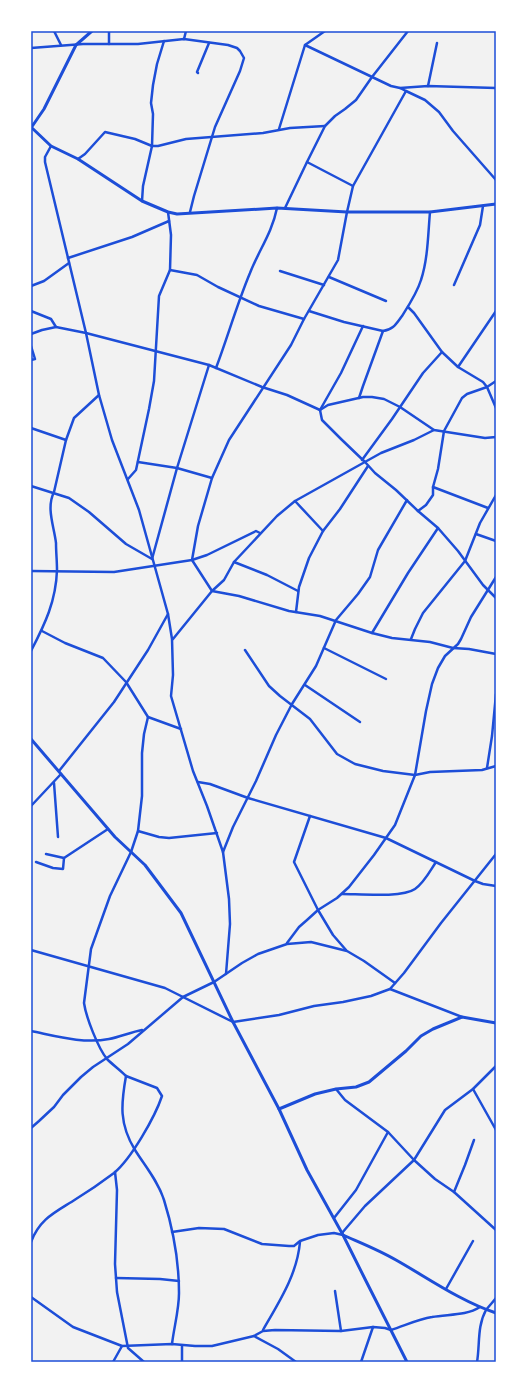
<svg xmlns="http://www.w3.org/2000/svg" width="527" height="1393" viewBox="0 0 527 1393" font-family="'Source Serif 4',serif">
	<rect width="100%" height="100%" fill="#f2f2f2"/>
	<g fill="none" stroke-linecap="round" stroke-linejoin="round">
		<g stroke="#1d4ed8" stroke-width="2.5">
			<path d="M54,31L61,45"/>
			<path d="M109,31V44"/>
			<path d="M184,39L186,31"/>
			<path d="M305,45L391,86L400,88L428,86L496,88"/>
			<path d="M31,48L83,44H138L184,39L228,45L237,48L240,51L244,58L240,71L215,127L194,196L190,212"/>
			<path d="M198,73L197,72L209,43"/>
			<path d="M428,86L437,43"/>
			<path d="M400,88L406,91L353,186L347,212L338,260L304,319L291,345L229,440L212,478L198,526L192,560L212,591L239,596L289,611L320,616L372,633L392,638L430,642L453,648L469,649L496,654"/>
			<path d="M406,91L425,100L439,112L453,131L496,180"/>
			<path d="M279,129L305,45L325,31"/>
			<path d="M51,146L45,157V162L86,333L99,395L112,440L139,510L168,614L172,639L173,675L171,696L193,771L207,806L223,852L229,899L230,924L226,974"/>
			<path d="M78,159L85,154L105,132L135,139L152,146H158L186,139L263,133L290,128L325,126"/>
			<path d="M307,162L353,186"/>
			<path d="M142,201L143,186L152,146L153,114L151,103L153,85L157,64L164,41"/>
			<path d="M285,208L307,162L325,126L335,116L345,109L356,100L372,77L408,31"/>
			<path d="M68,258L132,237L169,221"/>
			<path d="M170,270L197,275L218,287L259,306L304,319"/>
			<path d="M280,271L324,285"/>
			<path d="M329,277L386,301"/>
			<path d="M454,285L480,225L483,206"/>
			<path d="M31,286L44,281L69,263"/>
			<path d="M408,307L414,313L442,352L458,367L483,382L487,387L496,408"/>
			<path d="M31,311L51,319L56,327L86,333L209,365L262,387L287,395L320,410"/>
			<path d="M309,311L344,322L383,331C393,330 396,324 402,316C409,305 417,293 421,280C428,259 428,234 430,212"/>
			<path d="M363,326L341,373L320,410L322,420L341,439L365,462L375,473L396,490L418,511L438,528L458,551L483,585L496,598"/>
			<path d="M31,334L42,330L56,327"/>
			<path d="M31,346L35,359L31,360"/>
			<path d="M458,367L496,311"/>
			<path d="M216,368C228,336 237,304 250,273C259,250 272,233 277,208"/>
			<path d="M359,398L363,386L383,331"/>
			<path d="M320,410L328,405L363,397H372L384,399L400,407L434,430L485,438L496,437"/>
			<path d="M31,428L66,440"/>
			<path d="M362,460L392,419L423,373L442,352"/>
			<path d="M138,462L177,468L212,478"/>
			<path d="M128,479L136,470L149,409L154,381L159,296L170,270L171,235L168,212"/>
			<path d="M31,486L69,498L89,512L126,544L152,559L177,468L209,365"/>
			<path d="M433,487L488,508"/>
			<path d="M295,501L323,531"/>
			<path d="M418,511L426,505L433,495V487L438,469L444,431L462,398L467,394L487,387L496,381"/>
			<path d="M476,534L496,541"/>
			<path d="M234,562L267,575L298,591"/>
			<path d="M31,571L114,572L192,560L207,555L256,531L260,533"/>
			<path d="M296,612L299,587L309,558L323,531L340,509L368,466"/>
			<path d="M42,631L65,643L103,658L126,682L148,717L181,729"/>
			<path d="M372,633L408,573L438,528"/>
			<path d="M173,639L212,591L224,580L234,562L277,516L295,501L381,453L414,440L434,430"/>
			<path d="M411,639L415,629L423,613L465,561L480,523L496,495"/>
			<path d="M324,648L386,679"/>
			<path d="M245,650L269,686L280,696L310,719L337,754L355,764L383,771L415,775L430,772L482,770L496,766"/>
			<path d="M31,651C45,624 56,601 57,570C57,561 56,552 56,543C54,526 46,508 54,492L66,440L74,418L99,395"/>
			<path d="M305,685L360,722"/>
			<path d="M148,717L144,734L142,753V796L138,831L131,852L110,896L91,949L84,1003C86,1017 98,1048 107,1059C113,1065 120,1070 126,1076C121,1104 119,1124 135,1150C145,1166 158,1181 164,1200C173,1229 179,1262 179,1293C179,1310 174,1327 172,1344"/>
			<path d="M487,768L492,736L496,694"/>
			<path d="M59,771L114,702L148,650L168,614"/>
			<path d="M198,782L210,784L248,798L386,838L475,881L483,884L496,886"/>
			<path d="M54,783L58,837"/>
			<path d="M31,806L61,774"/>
			<path d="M310,816L294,862L318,910L333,935L346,950"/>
			<path d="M138,831L159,837L169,838L217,833"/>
			<path d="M223,852L233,827L256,781L276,735L292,704L316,666L336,620L358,594L370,577L378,550L407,500"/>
			<path d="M46,854L64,858L108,829"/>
			<path d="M36,862L53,868L63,869L64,858"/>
			<path d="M342,894C359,894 402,898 415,889C424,883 430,871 436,862"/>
			<path d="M287,943L299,927L307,920L318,910L337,898L349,887L374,855L395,825L415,775L426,711L432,684L438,668L445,656L458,644L461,639L471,617L496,577"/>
			<path d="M31,950L165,988L233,1022L279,1015L314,1006L343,1002L371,996L390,989L404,973L441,923L496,854"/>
			<path d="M390,989L462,1017"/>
			<path d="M31,1031C56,1036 83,1044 109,1039C120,1037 131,1032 142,1030"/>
			<path d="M336,1089L345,1100L388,1132L414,1160L435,1179L454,1192L496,1230"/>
			<path d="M473,1089L496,1130"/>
			<path d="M31,1128L39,1121L54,1107L63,1095L81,1077L93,1067L128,1044L183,997L214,982L242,963L258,954L287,944L311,942L347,951L364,961L395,983"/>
			<path d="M115,1172L117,1190L115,1264L117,1292L128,1348L144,1362"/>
			<path d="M454,1192L465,1165L474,1140"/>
			<path d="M334,1218L356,1190L388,1132"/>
			<path d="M172,1232L199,1228L224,1229L262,1244L289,1246H294L300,1241L318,1235L334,1233L343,1235"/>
			<path d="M342,1233L365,1206L414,1160L445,1110L473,1089L496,1066"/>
			<path d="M31,1242C40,1218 56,1212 76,1199C89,1191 102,1182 114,1173C131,1159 155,1117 162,1096L157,1088L126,1076"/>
			<path d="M116,1278L160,1279L179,1281"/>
			<path d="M446,1289L473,1241"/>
			<path d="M335,1291L341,1331"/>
			<path d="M31,1297L73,1327L122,1346L172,1344L195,1346H212L254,1336L263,1331L275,1330L341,1331L373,1327L385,1328L391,1330C404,1326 418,1319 432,1317C448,1314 466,1316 480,1307"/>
			<path d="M263,1330C279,1302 297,1275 300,1242"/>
			<path d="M254,1336L278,1349L296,1362"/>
			<path d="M182,1346V1362"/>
			<path d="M113,1362L122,1346"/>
			<path d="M361,1362L373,1327"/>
			<path d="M477,1362C480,1345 477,1326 486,1310C489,1306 493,1302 496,1298"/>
		</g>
		<g stroke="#1d4ed8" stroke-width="3">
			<path d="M31,127L51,146L78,159L142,201L168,212L177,214L277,208L347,212H430L496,204"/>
			<path d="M31,128L44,109L76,45L92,31"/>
			<path d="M31,739L115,837L145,865L181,913L233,1022L279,1109L307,1170L343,1235L366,1281L407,1362"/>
			<path d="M279,1109L315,1094L336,1089L356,1087L369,1082L406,1051L421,1036L433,1029L462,1017L496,1023"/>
			<path d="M343,1235C361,1243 379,1250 396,1260C428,1278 460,1301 496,1313"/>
		</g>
	</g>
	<rect width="527" height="1393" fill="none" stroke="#ffffff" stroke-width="64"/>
	<rect x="32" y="32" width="463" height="1329" fill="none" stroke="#1d4ed8" stroke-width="1.5"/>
</svg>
